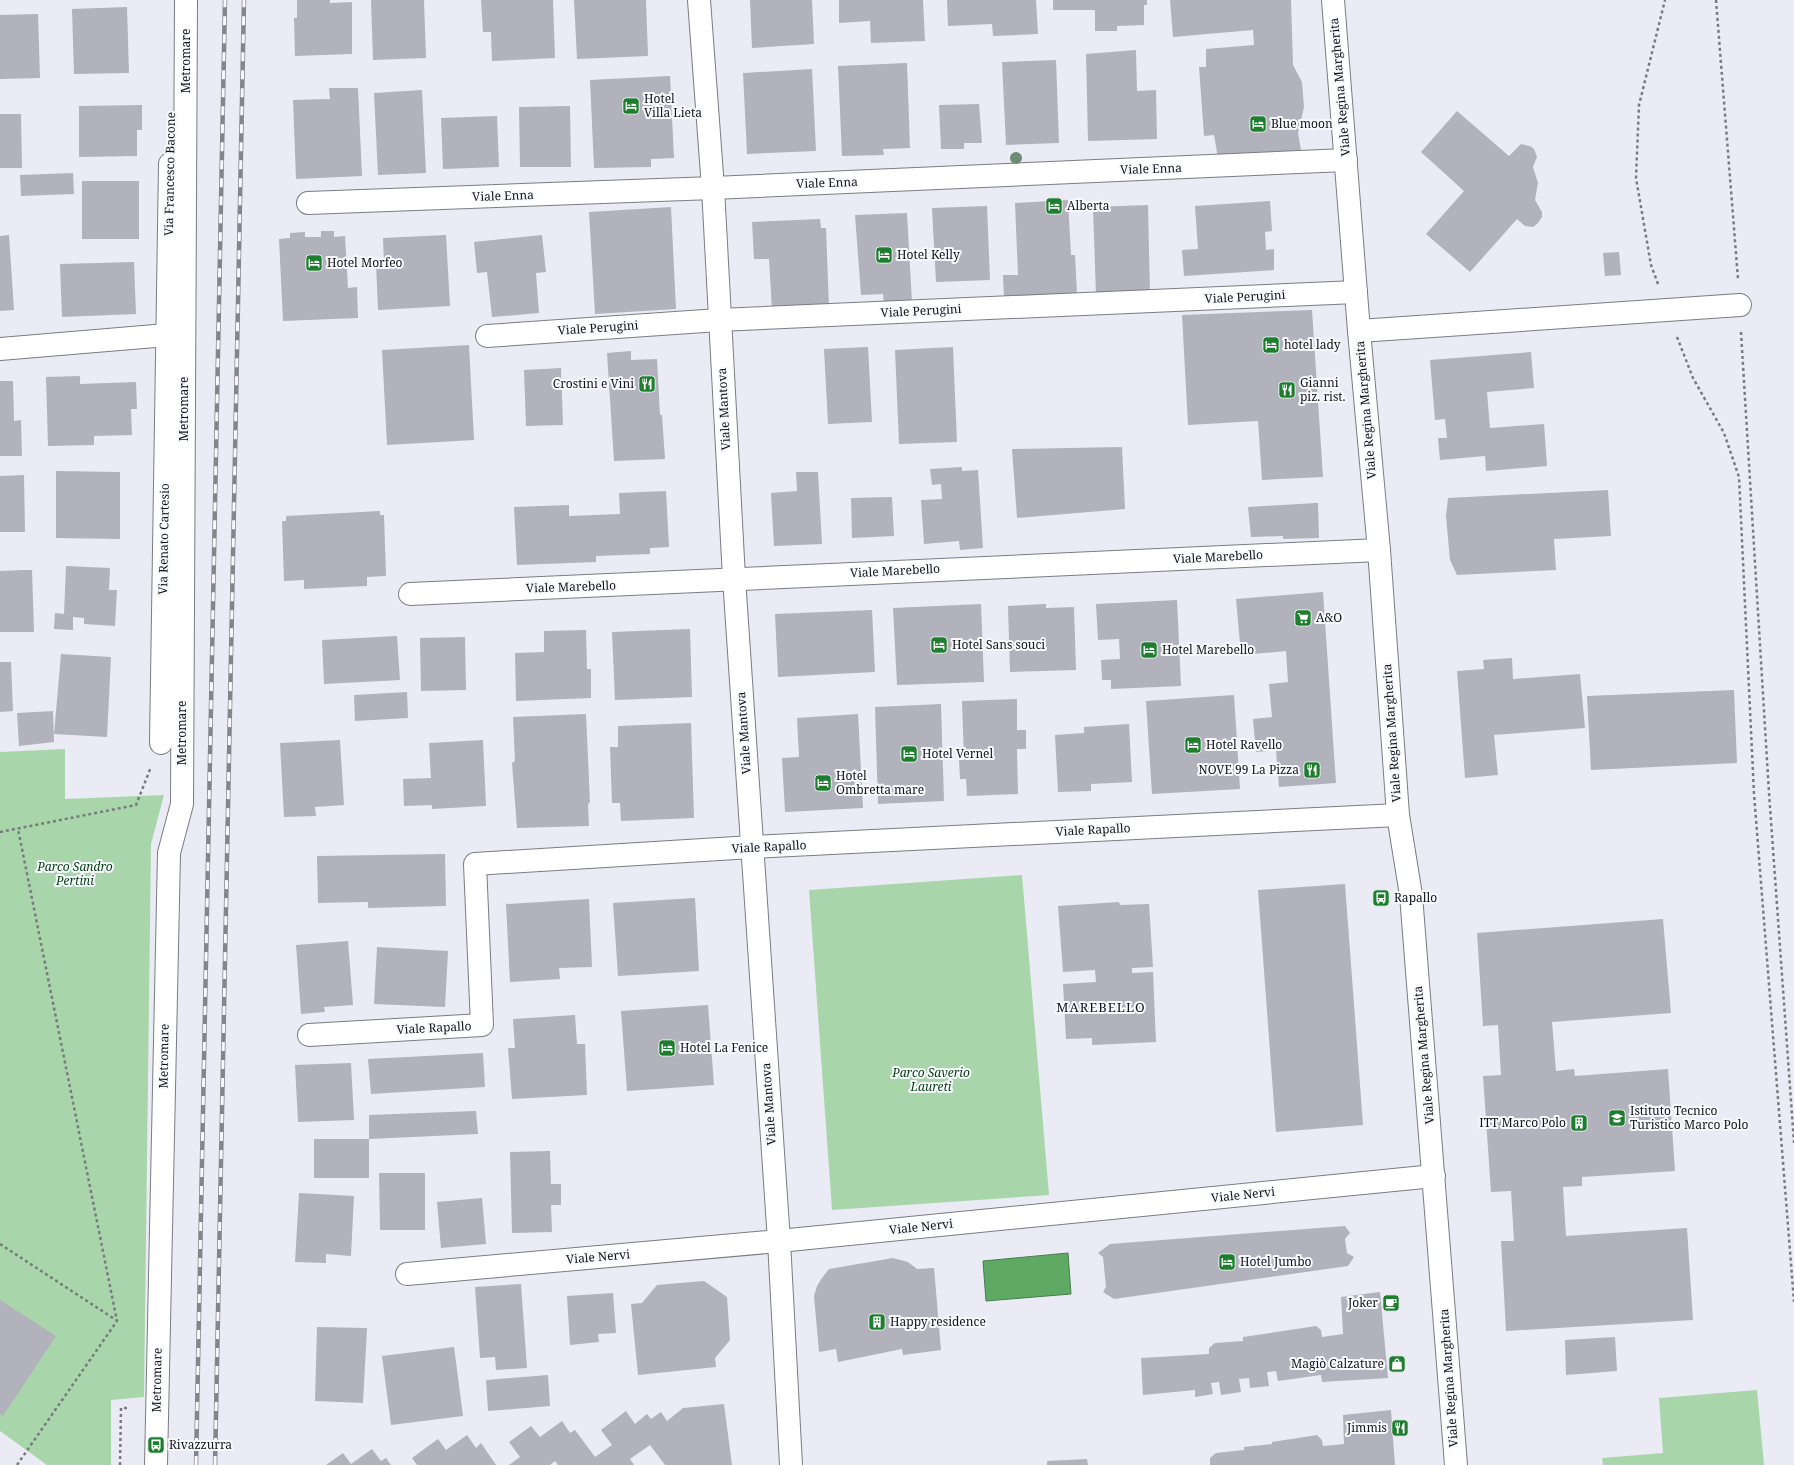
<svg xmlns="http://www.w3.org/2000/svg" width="1794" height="1465" viewBox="0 0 1794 1465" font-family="'Noto Serif',serif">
	<rect width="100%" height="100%" fill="#eaebf4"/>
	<g fill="#a8d6aa">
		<path d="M65,749V799L164,795L151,844L144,1397L111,1400V1465H47L0,1431V752Z"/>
		<path d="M1022,875L1049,1195L832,1210L809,890Z"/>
		<path d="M1757,1390L1764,1465H1603L1602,1458L1663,1453L1659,1398Z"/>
	</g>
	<path fill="#5eaa64" stroke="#487d4d" d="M1068,1253L1071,1294L986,1301L983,1261Z"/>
	<g fill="#b1b2bb">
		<path d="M297,0H330V3L352,2V54L295,56L294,18H297Z"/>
		<path d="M371,0H424L426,58L373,60Z"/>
		<path d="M481,0H553L555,58L492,61L491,32H483Z"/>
		<path d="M574,0H646L648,56L577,59Z"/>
		<path d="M750,0H812L814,44L752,48Z"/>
		<path d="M839,0H923L925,41L871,43L870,21L839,23Z"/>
		<path d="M947,0H1036L1038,34L993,36L992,24L948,26Z"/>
		<path d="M1053,0H1147V5H1144V25L1117,26V31H1095V10H1053Z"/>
		<path d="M1170,0H1291L1293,65L1302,82L1304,107L1298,133L1301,150L1218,158L1214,135L1204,136L1199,67H1206V49L1254,45L1253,30L1173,37Z"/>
		<path d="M127,7L129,73L74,74L72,9Z"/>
		<path d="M38,14L40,78L0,79V15Z"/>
		<path d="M1136,50L1137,91L1156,90L1157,139L1088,141L1086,54Z"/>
		<path d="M1056,60L1059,143L1006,145L1002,62Z"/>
		<path d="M907,63L910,148L883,149L884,155L842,156L838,66Z"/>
		<path d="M812,69L816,151L747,154L743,73Z"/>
		<path d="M670,76L674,158L651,159V167L594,168L590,80Z"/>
		<path d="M329,88H358L362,176L296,179L293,100L330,99Z"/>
		<path d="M422,90L426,173L378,175L374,93Z"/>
		<path d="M979,104L982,143H964V149H941L939,105Z"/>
		<path d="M142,105V130H137V156L79,157V106Z"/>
		<path d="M570,106L571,167H520L519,107Z"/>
		<path d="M1457,111L1509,156L1521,144L1530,146L1534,149L1537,157L1533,167L1538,183L1535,200L1542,212V217L1538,223L1533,227L1525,226L1517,219L1470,272L1426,234L1464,191L1421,152Z"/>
		<path d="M0,114H21L22,168H0Z"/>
		<path d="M497,116L499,167L443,169L441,118Z"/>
		<path d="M73,173L74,194L21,196L20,175Z"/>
		<rect x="82" y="181" width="57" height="58"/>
		<path d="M1068,200L1071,255H1075L1077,294L1004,297L1003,275H1018L1015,203Z"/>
		<path d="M1270,201L1272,231L1265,232L1266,250L1274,249V270L1184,276L1182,250L1198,249L1195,206Z"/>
		<path d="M1148,205L1150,294L1096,296L1093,207Z"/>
		<path d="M987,206L990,280L936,282L932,208Z"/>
		<path d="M671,207L676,309L595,314L589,212Z"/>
		<path d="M907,213L912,302L884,303L883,294L861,295L855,215Z"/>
		<path d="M820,219L821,228H826L829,308L772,310L769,259H754L752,222Z"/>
		<path d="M321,231H334V237L345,236L348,288L357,287L358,318L283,321L279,239L290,238V233L305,232V237H321Z"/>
		<path d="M9,235L14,310L0,311V236Z"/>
		<path d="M446,235L450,306L378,310L376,264H384L383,238Z"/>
		<path d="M542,235L546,272L536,273L539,313L492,317L487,272L477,273L474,242Z"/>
		<path d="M1619,252L1621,275L1605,276L1603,253Z"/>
		<path d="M134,262L136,314L62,317L60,264Z"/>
		<path d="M1312,310L1323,477L1262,480L1258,421L1188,425L1182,315Z"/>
		<path d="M469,345L474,440L387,445L382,350Z"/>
		<path d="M868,347L872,422L828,424L824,349Z"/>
		<path d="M953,347L957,442L899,444L895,350Z"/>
		<path d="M631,351V360L657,359L660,415H662L665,459L614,461L607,353Z"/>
		<path d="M1531,352L1534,388L1487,392L1490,428L1544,424L1547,466L1486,471L1485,456L1440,460L1438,438H1447L1445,419L1435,420L1430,360Z"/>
		<path d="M561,368L563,425L526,426L524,370Z"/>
		<path d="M80,376V384L136,382L137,409H131L132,435L94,436V445L48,446L46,377Z"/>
		<path d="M0,381H13L14,421L21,420L22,456H0Z"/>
		<path d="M1122,447L1125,509L1017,518L1012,449Z"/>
		<path d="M962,467V471L978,470L983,548L960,550L959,541L924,544L921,500L942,499L941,484L932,485L930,469Z"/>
		<path d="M56,471L120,472V539L56,538Z"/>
		<path d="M796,472H818L822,544L774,546L771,493L797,491Z"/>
		<path d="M24,475L25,532H0V476Z"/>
		<path d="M1608,490L1611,536L1554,539L1556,570L1457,575L1450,560L1446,516L1448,498Z"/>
		<path d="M666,491L669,547L650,548V554L596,556V562L517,565L514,507L569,505V516L620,514L619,493Z"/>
		<path d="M892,497L894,536L852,538L851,498Z"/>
		<path d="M1316,503H1318L1319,538L1283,539V536L1251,537L1248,507Z"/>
		<path d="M380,511V515H384L386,576L367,577V586L304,589V580L284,581L282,521H286V516Z"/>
		<path d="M66,566L110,568L109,590H117L115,626L84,624V618L73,617V630L54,629L55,613L64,614Z"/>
		<path d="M23,570H32L34,632H0V571Z"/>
		<path d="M1323,592L1336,783L1279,787L1276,750L1256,752L1253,719L1272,717L1269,684L1288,682L1286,651L1241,655L1236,599Z"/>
		<path d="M1177,600L1181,686L1111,689V680H1102L1101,660L1120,659L1119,639L1098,640L1096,604Z"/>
		<path d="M981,604L984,682L897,685L893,608Z"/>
		<path d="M1046,604V608L1074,607L1076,670L1010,672L1008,606Z"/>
		<path d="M872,610L875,672L778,677L775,614Z"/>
		<path d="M690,629L692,697L615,700L612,632Z"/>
		<path d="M586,630L587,669H591V698L516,701L515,653L544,652V631Z"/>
		<path d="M397,636L400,680L324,684L322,640Z"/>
		<path d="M465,637L466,690L421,691L420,638Z"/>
		<path d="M61,654L111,657L107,737L54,734Z"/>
		<path d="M1512,658L1513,679L1580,674L1585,728L1494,735L1498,775L1465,778L1457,671L1484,669L1483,660Z"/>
		<path d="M0,662H11L13,711L0,712Z"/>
		<path d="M1734,690L1737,763L1591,770L1587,696Z"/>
		<path d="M407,692L408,718L355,721L354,695Z"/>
		<path d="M1234,695L1240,789L1152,794L1146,701Z"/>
		<path d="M1017,699V730H1026V749H1017L1018,794L967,796L966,779H960L959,760H964L962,701Z"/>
		<path d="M941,704L944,801L878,804L875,707Z"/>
		<path d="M53,711L54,742L19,746L17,713Z"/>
		<path d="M586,714L590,802L588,804L589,826L517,828L512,763L515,761L513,717Z"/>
		<path d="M858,714L863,808L785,812L782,758L799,757L797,718Z"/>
		<path d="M691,723L694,818L621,821L620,803H612L610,747H618V726Z"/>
		<path d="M1129,724L1132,782L1091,784V791L1058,792L1055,735L1084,733V727Z"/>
		<path d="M340,740L344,805L315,807L316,816L284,817L280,743Z"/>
		<path d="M483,740L486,806L432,809V805L404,806L403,779L431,778L429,743Z"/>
		<path d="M445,854L446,906L368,908V902L318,903L317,856Z"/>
		<path d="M1345,884L1363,1125L1276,1132L1258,890Z"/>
		<path d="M695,898L699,971L618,976L613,903Z"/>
		<path d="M589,899L592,967L559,968L560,979L510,982L506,904Z"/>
		<path d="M1119,902L1120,905L1149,904L1153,967L1132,968V973L1153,972L1156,1042L1092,1045V1038L1066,1039L1063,984L1096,982L1095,970L1063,972L1058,906Z"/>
		<path d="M1663,919L1671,1013L1552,1022L1556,1071L1574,1069L1575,1076L1668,1069L1675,1171L1582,1177V1186L1563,1187L1566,1236L1687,1228L1693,1320L1506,1331L1501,1241H1514L1511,1191L1491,1192L1483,1076L1501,1075L1498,1025L1483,1026L1477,933Z"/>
		<path d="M348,941L353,1005L324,1007L325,1012L301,1014L296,945Z"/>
		<path d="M377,947L448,951L445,1007L374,1004Z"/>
		<path d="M708,1005L714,1085L627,1091L621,1011Z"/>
		<path d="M575,1015L577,1044H585L587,1095L512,1099L508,1048H515L513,1019Z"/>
		<path d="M483,1053L485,1087L371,1094L368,1059Z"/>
		<path d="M351,1063L354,1120L298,1122L295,1065Z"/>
		<path d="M476,1111L478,1134L369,1139V1178H314V1139H369V1115Z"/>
		<path d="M550,1151L551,1184H561V1205H551L552,1232L512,1233L510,1152Z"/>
		<path d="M379,1173H425V1230H380Z"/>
		<path d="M299,1193L354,1196L351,1256L326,1254V1263L295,1262Z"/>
		<path d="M482,1198L486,1244L441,1248L437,1202Z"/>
		<path d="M1345,1226L1350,1233L1345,1239L1347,1253L1354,1257L1348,1266L1114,1299L1103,1292L1106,1287L1103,1257L1098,1253L1110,1244Z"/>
		<path d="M893,1258L908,1262L917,1269L934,1268L941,1350L903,1355L902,1349L838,1362L836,1349L819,1352L814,1296L817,1286L822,1278L829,1269Z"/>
		<path d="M704,1281L727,1297L730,1340L715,1358L716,1367L638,1375L631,1304L642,1303L657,1285Z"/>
		<path d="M521,1284L527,1368L496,1370L495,1357L480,1358L475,1287Z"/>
		<path d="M1380,1292L1388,1378L1322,1382L1321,1375L1278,1381L1276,1371L1267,1372L1269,1386L1250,1388L1249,1378L1239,1379L1241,1392L1221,1395L1219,1382L1211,1383L1213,1394L1195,1397V1390L1143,1395L1141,1358L1209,1354V1348L1215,1343L1243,1341V1337L1316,1326L1321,1330L1322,1337L1343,1334L1341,1297Z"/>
		<path d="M613,1293L616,1333L598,1334L599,1342L570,1345L567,1296Z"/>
		<path d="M0,1300L56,1336L3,1416L0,1414Z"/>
		<path d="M317,1327L367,1328L363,1403L315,1401Z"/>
		<path d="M1615,1337L1617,1371L1566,1375L1565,1340Z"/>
		<path d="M454,1347L463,1416L391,1425L382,1356Z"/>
		<path d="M548,1375L550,1406L488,1411L486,1380Z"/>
		<path d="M724,1404L732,1465H665L650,1445L630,1459L634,1465H558L555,1461L550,1465H509L520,1457L509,1442L531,1426L540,1437L562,1421L570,1433L575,1430L595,1457L612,1445L601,1430L626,1411L635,1424L647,1414L651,1419L661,1412L667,1421L683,1408Z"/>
		<path d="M1391,1410L1395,1465H1210V1458L1216,1453L1244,1450V1447L1272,1444V1442L1317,1435L1322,1440L1323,1446L1344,1444L1343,1415Z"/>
		<path d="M467,1435L476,1448L481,1443L496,1465H417L412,1458L438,1439L446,1450Z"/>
		<path d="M372,1449L381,1461L386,1458L391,1465H326L343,1453L351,1464Z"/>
		<path d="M1087,1459L1088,1465H1047V1461Z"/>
	</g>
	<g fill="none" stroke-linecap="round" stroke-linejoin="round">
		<defs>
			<g id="minor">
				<path d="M699,0L713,188L734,578L779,1241L791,1465"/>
				<path d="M1333,0L1359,331L1379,550L1398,815L1411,895L1456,1465"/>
				<path d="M308,203L713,188L1346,160"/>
				<path d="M1359,331L1740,305"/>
				<path d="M487,336L719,320L1356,292"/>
				<path d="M0,349L167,335"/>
				<path d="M410,594L1379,550"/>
				<path d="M161,743L170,164"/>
				<path d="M309,1035L482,1025L475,864L752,847L1398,815"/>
				<path d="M407,1274L779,1241L1434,1176"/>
				<path d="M156,1465L169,853L182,804L186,0"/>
			</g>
		</defs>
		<use href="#minor" stroke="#7b7c84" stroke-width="24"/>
		<g stroke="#797a7f" stroke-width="2.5" stroke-dasharray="3 3" stroke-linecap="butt">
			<path d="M1716,0L1738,279"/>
			<path d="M1658,284L1651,265L1636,178L1639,105L1665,0"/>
			<path d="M1741,332L1769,793L1794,1143"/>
			<path d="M1677,337L1693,378L1724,433L1739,477L1754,794L1794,1302"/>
			<path d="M0,832L136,805L151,767"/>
			<path d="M0,1244L116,1320"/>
			<path d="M17,1465L117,1321L18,829"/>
			<path d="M120,1465L121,1408H130"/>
		</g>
		<use href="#minor" stroke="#fff" stroke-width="22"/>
		<defs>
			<g id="rail">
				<path d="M196,1465L225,0"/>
				<path d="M215,1465L244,0"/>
			</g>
		</defs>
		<use href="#rail" stroke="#84858b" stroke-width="4.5"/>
		<use href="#rail" stroke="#f8f9fe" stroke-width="3" stroke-dasharray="9" stroke-linecap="butt"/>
	</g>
	<circle fill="#6c8c76" cx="1016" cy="158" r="6"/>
	<defs>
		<symbol id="hotel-square" viewBox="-11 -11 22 22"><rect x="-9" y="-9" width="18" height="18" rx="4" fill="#1f7d2f" stroke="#f8f9fe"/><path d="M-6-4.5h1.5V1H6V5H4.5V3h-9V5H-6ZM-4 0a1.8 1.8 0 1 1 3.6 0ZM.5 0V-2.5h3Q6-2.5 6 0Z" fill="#fff"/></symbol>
		<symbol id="restaurant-square" viewBox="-11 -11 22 22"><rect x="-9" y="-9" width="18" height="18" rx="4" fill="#1f7d2f" stroke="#f8f9fe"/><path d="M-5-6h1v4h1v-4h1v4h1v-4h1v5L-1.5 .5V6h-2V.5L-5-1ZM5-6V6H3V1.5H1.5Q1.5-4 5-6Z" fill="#fff"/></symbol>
		<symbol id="supermarket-square" viewBox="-11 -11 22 22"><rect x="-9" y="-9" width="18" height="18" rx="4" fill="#1f7d2f" stroke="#f8f9fe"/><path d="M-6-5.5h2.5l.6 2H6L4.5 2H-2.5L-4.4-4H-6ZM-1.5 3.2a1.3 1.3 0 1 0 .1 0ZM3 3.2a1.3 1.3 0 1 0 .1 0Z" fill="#fff"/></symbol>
		<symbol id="bus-square" viewBox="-11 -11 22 22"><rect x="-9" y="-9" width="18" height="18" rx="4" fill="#1f7d2f" stroke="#f8f9fe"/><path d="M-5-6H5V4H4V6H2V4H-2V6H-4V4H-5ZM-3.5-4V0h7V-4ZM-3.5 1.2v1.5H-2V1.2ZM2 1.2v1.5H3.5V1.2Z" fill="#fff"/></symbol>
		<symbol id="school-square" viewBox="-11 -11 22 22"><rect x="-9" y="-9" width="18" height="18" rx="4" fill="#1f7d2f" stroke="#f8f9fe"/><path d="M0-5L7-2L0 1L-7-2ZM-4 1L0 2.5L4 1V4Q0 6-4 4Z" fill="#fff"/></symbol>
		<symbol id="building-square" viewBox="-11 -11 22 22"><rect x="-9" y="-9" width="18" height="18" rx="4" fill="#1f7d2f" stroke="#f8f9fe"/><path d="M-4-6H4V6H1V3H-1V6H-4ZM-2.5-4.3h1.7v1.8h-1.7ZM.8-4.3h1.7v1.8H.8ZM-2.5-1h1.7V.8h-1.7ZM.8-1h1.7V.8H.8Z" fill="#fff"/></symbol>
		<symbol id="cafe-square" viewBox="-11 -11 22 22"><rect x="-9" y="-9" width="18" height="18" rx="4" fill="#1f7d2f" stroke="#f8f9fe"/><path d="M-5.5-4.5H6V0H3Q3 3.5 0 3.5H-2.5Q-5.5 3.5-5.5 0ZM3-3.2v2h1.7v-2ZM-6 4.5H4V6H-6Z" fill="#fff"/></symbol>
		<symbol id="shop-square" viewBox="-11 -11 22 22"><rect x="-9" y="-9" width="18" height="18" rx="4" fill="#1f7d2f" stroke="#f8f9fe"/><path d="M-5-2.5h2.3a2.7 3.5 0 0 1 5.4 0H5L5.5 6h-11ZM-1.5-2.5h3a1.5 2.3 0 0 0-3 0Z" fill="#fff"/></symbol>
	</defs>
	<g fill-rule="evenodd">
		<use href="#hotel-square" x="621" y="96" width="20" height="20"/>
		<use href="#hotel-square" x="1248" y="114" width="20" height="20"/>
		<use href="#hotel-square" x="1044" y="196" width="20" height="20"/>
		<use href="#hotel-square" x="874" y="245" width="20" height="20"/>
		<use href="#hotel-square" x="304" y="253" width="20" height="20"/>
		<use href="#hotel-square" x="1261" y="335" width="20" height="20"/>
		<use href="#restaurant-square" x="637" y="374" width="20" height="20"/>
		<use href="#restaurant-square" x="1277" y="380" width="20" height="20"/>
		<use href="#supermarket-square" x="1293" y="608" width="20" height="20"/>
		<use href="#hotel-square" x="929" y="635" width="20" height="20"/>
		<use href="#hotel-square" x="1139" y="640" width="20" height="20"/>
		<use href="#hotel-square" x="1183" y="735" width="20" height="20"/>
		<use href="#hotel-square" x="899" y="744" width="20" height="20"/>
		<use href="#restaurant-square" x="1302" y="760" width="20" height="20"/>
		<use href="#hotel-square" x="813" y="773" width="20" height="20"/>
		<use href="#bus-square" x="1371" y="888" width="20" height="20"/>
		<use href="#hotel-square" x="657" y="1038" width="20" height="20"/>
		<use href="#school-square" x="1607" y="1108" width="20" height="20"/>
		<use href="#building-square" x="1569" y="1113" width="20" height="20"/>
		<use href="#hotel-square" x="1217" y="1252" width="20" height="20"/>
		<use href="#cafe-square" x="1381" y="1293" width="20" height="20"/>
		<use href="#building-square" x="867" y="1312" width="20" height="20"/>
		<use href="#shop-square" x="1387" y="1354" width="20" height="20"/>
		<use href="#restaurant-square" x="1390" y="1418" width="20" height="20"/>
		<use href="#bus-square" x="146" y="1435" width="20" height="20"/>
	</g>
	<g text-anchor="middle" stroke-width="4" stroke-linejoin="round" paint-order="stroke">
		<g font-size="12" fill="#141417" stroke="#f8f9fe">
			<text transform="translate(186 61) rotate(-90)" y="4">Metromare</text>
			<text transform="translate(1340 87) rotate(-95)" y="4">Viale Regina Margherita</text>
			<text transform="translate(1151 169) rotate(-2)" y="4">Viale Enna</text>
			<text transform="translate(170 174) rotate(-89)" y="4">Via Francesco Bacone</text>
			<text transform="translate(827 183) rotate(-2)" y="4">Viale Enna</text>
			<text transform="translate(503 196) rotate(-2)" y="4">Viale Enna</text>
			<text transform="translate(1245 297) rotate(-3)" y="4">Viale Perugini</text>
			<text transform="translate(921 311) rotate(-3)" y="4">Viale Perugini</text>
			<text transform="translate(598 328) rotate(-4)" y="4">Viale Perugini</text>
			<text transform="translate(184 409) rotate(-90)" y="4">Metromare</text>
			<text transform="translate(724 409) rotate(-93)" y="4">Viale Mantova</text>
			<text transform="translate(1366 410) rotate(-95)" y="4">Viale Regina Margherita</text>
			<text transform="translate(164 539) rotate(-89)" y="4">Via Renato Cartesio</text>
			<text transform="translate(1218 557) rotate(-3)" y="4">Viale Marebello</text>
			<text transform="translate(895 571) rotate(-3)" y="4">Viale Marebello</text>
			<text transform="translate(571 587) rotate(-2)" y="4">Viale Marebello</text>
			<text transform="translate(182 733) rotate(-90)" y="4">Metromare</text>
			<text transform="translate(744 733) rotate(-94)" y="4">Viale Mantova</text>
			<text transform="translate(1392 733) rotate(-94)" y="4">Viale Regina Margherita</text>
			<text transform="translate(1093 830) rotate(-3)" y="4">Viale Rapallo</text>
			<text transform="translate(769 847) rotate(-3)" y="4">Viale Rapallo</text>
			<text transform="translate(434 1028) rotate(-3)" y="4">Viale Rapallo</text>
			<text transform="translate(1424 1055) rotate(-95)" y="4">Viale Regina Margherita</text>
			<text transform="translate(164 1056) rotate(-89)" y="4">Metromare</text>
			<text transform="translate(769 1104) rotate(-94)" y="4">Viale Mantova</text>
			<text transform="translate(1243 1195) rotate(-6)" y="4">Viale Nervi</text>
			<text transform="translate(921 1227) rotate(-6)" y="4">Viale Nervi</text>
			<text transform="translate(598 1257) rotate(-5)" y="4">Viale Nervi</text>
			<text transform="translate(1449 1378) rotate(-94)" y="4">Viale Regina Margherita</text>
			<text transform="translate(157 1380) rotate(-89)" y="4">Metromare</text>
		</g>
		<g font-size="12" fill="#141417" stroke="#f8f9fe" text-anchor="start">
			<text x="644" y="103">Hotel<tspan x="644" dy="14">Villa Lieta</tspan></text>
			<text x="1271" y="128">Blue moon</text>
			<text x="1067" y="210">Alberta</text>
			<text x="897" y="259">Hotel Kelly</text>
			<text x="327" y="267">Hotel Morfeo</text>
			<text x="1284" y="349">hotel lady</text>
			<text x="1300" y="387">Gianni<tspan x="1300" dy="14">piz. rist.</tspan></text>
			<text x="634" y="388" text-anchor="end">Crostini e Vini</text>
			<text x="1316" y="622">A&amp;O</text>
			<text x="952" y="649">Hotel Sans souci</text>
			<text x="1162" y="654">Hotel Marebello</text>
			<text x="1206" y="749">Hotel Ravello</text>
			<text x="922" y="758">Hotel Vernel</text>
			<text x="1299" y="774" text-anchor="end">NOVE 99 La Pizza</text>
			<text x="836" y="780">Hotel<tspan x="836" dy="14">Ombretta mare</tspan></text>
			<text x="1394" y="902">Rapallo</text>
			<text x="680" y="1052">Hotel La Fenice</text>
			<text x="1630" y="1115">Istituto Tecnico<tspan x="1630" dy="14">Turistico Marco Polo</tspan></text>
			<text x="1566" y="1127" text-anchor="end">ITT Marco Polo</text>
			<text x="1240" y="1266">Hotel Jumbo</text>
			<text x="1378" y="1307" text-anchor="end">Joker</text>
			<text x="890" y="1326">Happy residence</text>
			<text x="1384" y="1368" text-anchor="end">Magiò Calzature</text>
			<text x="1387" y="1432" text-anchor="end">Jimmis</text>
			<text x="169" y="1449">Rivazzurra</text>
		</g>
		<g font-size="12" font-style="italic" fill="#043e0f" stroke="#f8f9fe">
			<text x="75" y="871">Parco Sandro<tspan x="75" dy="14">Pertini</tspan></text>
			<text x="931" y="1077">Parco Saverio<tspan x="931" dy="14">Laureti</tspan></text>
		</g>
		<g font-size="13" letter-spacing="1" fill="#141417" stroke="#f8f9fe">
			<text x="1101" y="1012">MAREBELLO</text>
		</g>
	</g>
</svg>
